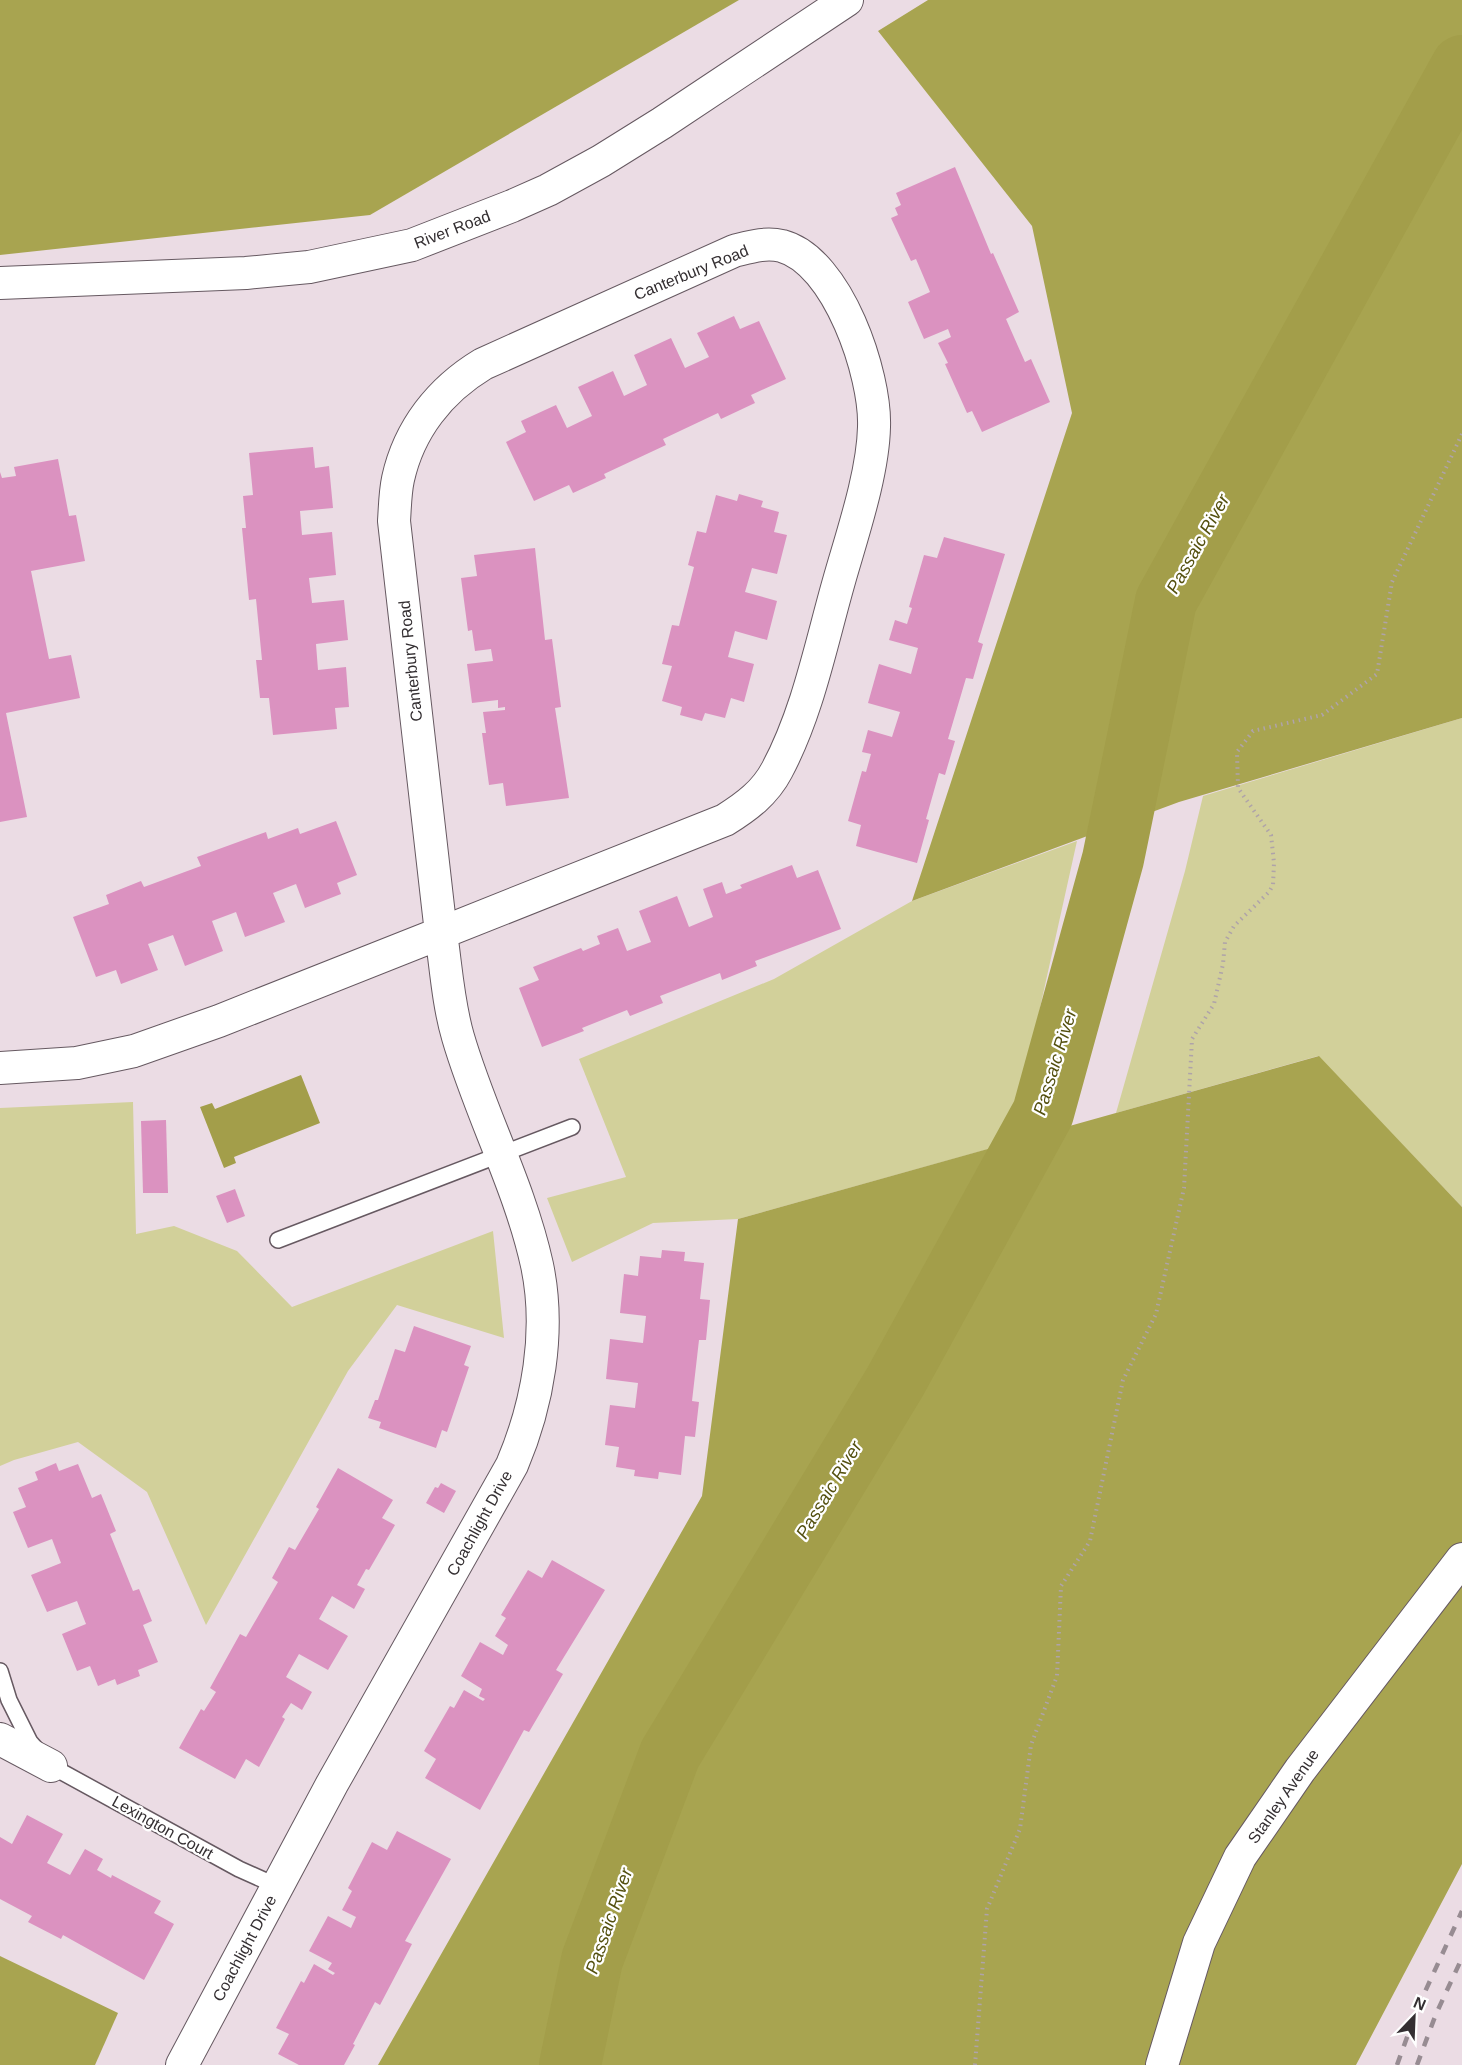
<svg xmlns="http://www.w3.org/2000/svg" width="1462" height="2065" viewBox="0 0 1462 2065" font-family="Helvetica,sans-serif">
	<rect width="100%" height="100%" fill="#ebdce4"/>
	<g fill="#d2d09a">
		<path d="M1462,718V1207L1318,1056L1116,1113L1185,871L1203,796Z"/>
		<path d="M1077,841L1010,1143L738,1219L653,1223L572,1262L547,1198L626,1177L579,1059L774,979L912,901Z"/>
		<path d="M133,1102L136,1234L174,1226L237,1251L292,1307L493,1231L504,1338L397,1305L348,1371L206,1625L147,1492L78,1442L14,1460L0,1466V1108Z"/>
	</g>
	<g fill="#a8a450">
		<path d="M0,0H739L370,215L0,255Z"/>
		<path d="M928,0H1462V718L1179,802L912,901L1072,413L1032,226L878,31Z"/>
		<path d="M1319,1056L1462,1207V1864L1356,2065H378L702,1496L738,1219Z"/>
		<path d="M0,1956L118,2013L95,2065H0Z"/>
	</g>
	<path fill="#a39e4a" d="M301,1075L320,1123L234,1157L236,1163L224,1168L200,1107L212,1103L215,1109Z"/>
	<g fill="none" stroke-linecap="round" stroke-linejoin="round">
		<path stroke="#a39e4a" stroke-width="62" d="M570,2065L592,1960L670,1754L895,1382L1043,1113L1113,859L1166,601L1462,66"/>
	</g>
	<g fill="#db92c0">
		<path d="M955,167L991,254L993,253L1019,312L1006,319L1025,362L1031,359L1050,402L982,432L972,411L967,413L945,364L948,363L938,343L951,337L948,329L924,339L908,302L930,292L916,259L911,261L891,218L898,215L895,208L901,205L896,193Z"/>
		<path d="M734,316L740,329L759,321L786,379L751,395L755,403L721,419L718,413L663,439L666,445L604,474L606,478L573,493L569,485L534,501L506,442L526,432L521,421L556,405L567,428L592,416L578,387L613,371L624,396L647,385L634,355L671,338L685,368L709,357L697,333Z"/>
		<path d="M313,447L315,468L329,466L333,508L300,511L302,535L332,532L336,575L309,578L312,603L344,600L348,640L316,644L318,670L346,667L349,707L335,708L337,729L273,735L269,698H260L256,660H262L256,599L249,600L242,528H246L243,496L253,495L249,453Z"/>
		<path d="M58,459L69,516L76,515L85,561L31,571L49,659L71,655L80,698L6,713L27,817L0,822V472L2,478L16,476L14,467Z"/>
		<path d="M739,494L763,501L761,507L779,512L774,532L787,535L777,574L752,568L745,592L777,601L767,640L735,631L728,657L754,664L744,702L731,698L725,718L705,713L702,721L680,715L682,707L662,701L672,666L662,664L672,625L679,626L694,567L688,565L697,531L706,533L716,495L737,501Z"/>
		<path d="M944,537L1005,554L978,642L983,644L973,679L966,678L948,739L955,741L945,775L939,773L926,819L929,820L917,863L856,846L861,825L848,821L862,771L866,772L871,754L862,752L868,730L892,737L900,712L868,703L879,664L911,674L918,648L889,640L895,620L907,624L912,608L909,607L924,555L937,558Z"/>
		<path d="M535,548L545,640L552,639L561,707L555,708L569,798L506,806L503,783L489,785L482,733H486L483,712L505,710V707L498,708V700L472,703L467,664L493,661L491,649L475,651L472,630L468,631L461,578L477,576L474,555Z"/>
		<path d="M336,821L357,875L337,883L341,894L305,908L296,884L273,893L285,922L245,937L236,912L212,921L223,951L185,966L173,935L148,944L158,970L121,984L116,970L96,977L73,917L109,904L106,895L141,881L144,887L201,866L197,857L266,832L268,839L298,828L300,834Z"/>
		<path d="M792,865L797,878L818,870L841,929L755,961L757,966L722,980L720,973L660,996L663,1003L630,1016L627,1010L582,1028L584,1031L542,1047L519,988L539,980L533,967L581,948L583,951L600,944L597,936L618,928L627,951L651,942L639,911L677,896L689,927L713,917L703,889L722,882L726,894L742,888L740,885Z"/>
		<path d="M166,1120L168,1193H143L141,1121Z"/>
		<path d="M235,1189L245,1216L227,1223L216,1196Z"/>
		<path d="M662,1250L685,1252L684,1261L704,1263L700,1299L710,1300L706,1340H699L692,1401L699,1402L695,1437L685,1436L681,1475L659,1472L658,1479L634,1476L635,1470L616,1467L619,1447L605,1445L610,1405L635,1408L638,1383L606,1379L610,1339L643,1343L646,1316L620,1313L624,1274L638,1276L640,1256L661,1258Z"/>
		<path d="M414,1326L471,1346L464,1365L469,1367L447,1432L442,1430L436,1448L379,1428L381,1422L368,1418L375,1400H378L395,1349L405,1352Z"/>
		<path d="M56,1463L59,1471L78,1464L92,1498L101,1494L116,1531L110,1534L133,1591L139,1589L152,1621L143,1625L158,1662L138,1670L140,1676L117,1685L115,1679L98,1686L90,1666L77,1671L62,1634L86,1624L77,1601L47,1612L31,1575L61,1563L52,1539L28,1548L13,1512L26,1507L18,1488L38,1480L35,1472Z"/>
		<path d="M338,1468L393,1500L382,1518L395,1525L369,1570L366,1569L357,1585L365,1589L354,1609L332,1596L319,1619L348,1636L328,1670L299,1654L286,1677L312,1692L302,1710L291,1703L282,1717L285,1719L259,1767L246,1759L235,1779L179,1748L201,1709L204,1711L216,1692L210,1688L240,1634L246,1637L278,1582L272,1578L289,1547L295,1550L319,1509L316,1507Z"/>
		<path d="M441,1483L456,1491L444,1513L426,1503L435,1487L438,1488Z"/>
		<path d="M552,1560L605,1590L556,1670L563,1674L529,1732L524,1730L480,1810L425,1778L436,1759L424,1751L450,1706L454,1708L464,1690L483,1701L485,1699L479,1696L482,1689L461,1676L480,1642L503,1655L508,1645L495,1636L506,1618L501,1615L528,1570L542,1578Z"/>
		<path d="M27,1815L63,1834L47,1863L70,1875L85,1849L103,1859L97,1870L111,1878L112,1875L161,1901L154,1913L174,1924L144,1980L63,1935L61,1939L28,1922L32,1916L0,1899V1837L12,1844Z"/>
		<path d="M397,1831L451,1859L405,1941L412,1944L380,2005L375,2002L353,2044L355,2045L344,2065H299L278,2054L289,2034L276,2028L301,1981L304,1983L314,1964L333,1975L335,1973L328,1969L332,1963L309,1951L328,1916L351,1928L356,1917L342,1910L352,1891L348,1888L372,1842L387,1850Z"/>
	</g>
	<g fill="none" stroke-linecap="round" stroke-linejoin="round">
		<defs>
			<g id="service">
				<path d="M278,1240L572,1127"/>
				<path d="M0,1671L9,1700L30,1742L51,1766L239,1869L277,1886"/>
			</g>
			<g id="minor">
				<path d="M0,283L246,273L309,267L412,245L512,206L548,190L601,161L662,123L847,0"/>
				<path d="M0,1068L77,1063L134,1051L219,1021L441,933L725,820C746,807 765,793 777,770C808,712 821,644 839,581C852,535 873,474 874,427C876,375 838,261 782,246C765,242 750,247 734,251L483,364C440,390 409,429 398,479C395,493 395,507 394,521L441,933C446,967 448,1003 458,1037C480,1113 520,1187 537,1265C551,1331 538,1404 512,1465L332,1784L182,2065"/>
				<path d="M0,1739L51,1766"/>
				<path d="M1162,2065L1199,1943L1240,1857L1300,1770L1462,1559"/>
			</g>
		</defs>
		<use href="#service" stroke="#665961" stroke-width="18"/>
		<use href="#minor" stroke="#665961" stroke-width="34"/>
		<path stroke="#afa3a9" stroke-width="4" stroke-dasharray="1.5 4.5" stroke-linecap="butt" d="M975,2065L987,1909L1020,1829L1031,1745L1057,1676L1061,1586L1090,1541L1123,1380L1156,1314L1184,1188L1192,1039L1214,1004L1223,964L1225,942L1234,926L1269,892L1273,885L1274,863L1271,835L1238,788L1237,752L1253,731L1322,715L1377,674L1392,582L1462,434"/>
		<use href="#service" stroke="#fff" stroke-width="15"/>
		<use href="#minor" stroke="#fff" stroke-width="32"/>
		<g stroke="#978c92" stroke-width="4.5" stroke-dasharray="10 10" stroke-linecap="butt">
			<path d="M1397,2065L1418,2007L1462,1911"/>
			<path d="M1417,2065L1436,2014L1462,1958"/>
		</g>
	</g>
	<g text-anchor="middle" stroke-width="4.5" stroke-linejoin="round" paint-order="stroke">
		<g font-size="16" fill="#342f32" stroke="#fff">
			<text transform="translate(452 229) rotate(-21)" y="6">River Road</text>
			<text transform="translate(691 272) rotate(-22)" y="6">Canterbury Road</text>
			<text transform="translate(410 661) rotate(-96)" y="6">Canterbury Road</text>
			<text transform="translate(479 1523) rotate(-61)" y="6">Coachlight Drive</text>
			<text transform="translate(1283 1796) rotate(-55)" y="6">Stanley Avenue</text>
			<text transform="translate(163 1827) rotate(29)" y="6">Lexington Court</text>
			<text transform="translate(244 1948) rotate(-62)" y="6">Coachlight Drive</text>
		</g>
		<g font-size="18" font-style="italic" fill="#54500f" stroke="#fff">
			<text transform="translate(1198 544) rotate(-61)" y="6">Passaic River</text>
			<text transform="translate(1055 1062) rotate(-73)" y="6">Passaic River</text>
			<text transform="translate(829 1490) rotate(-59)" y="6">Passaic River</text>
			<text transform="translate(609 1921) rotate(-71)" y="6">Passaic River</text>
		</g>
	</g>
	<g transform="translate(1414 2017) rotate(23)" stroke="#ffffff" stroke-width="4.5" paint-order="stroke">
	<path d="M0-4.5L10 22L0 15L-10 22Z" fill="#342f32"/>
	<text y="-9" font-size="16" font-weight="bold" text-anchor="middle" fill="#342f32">N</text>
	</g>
</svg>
